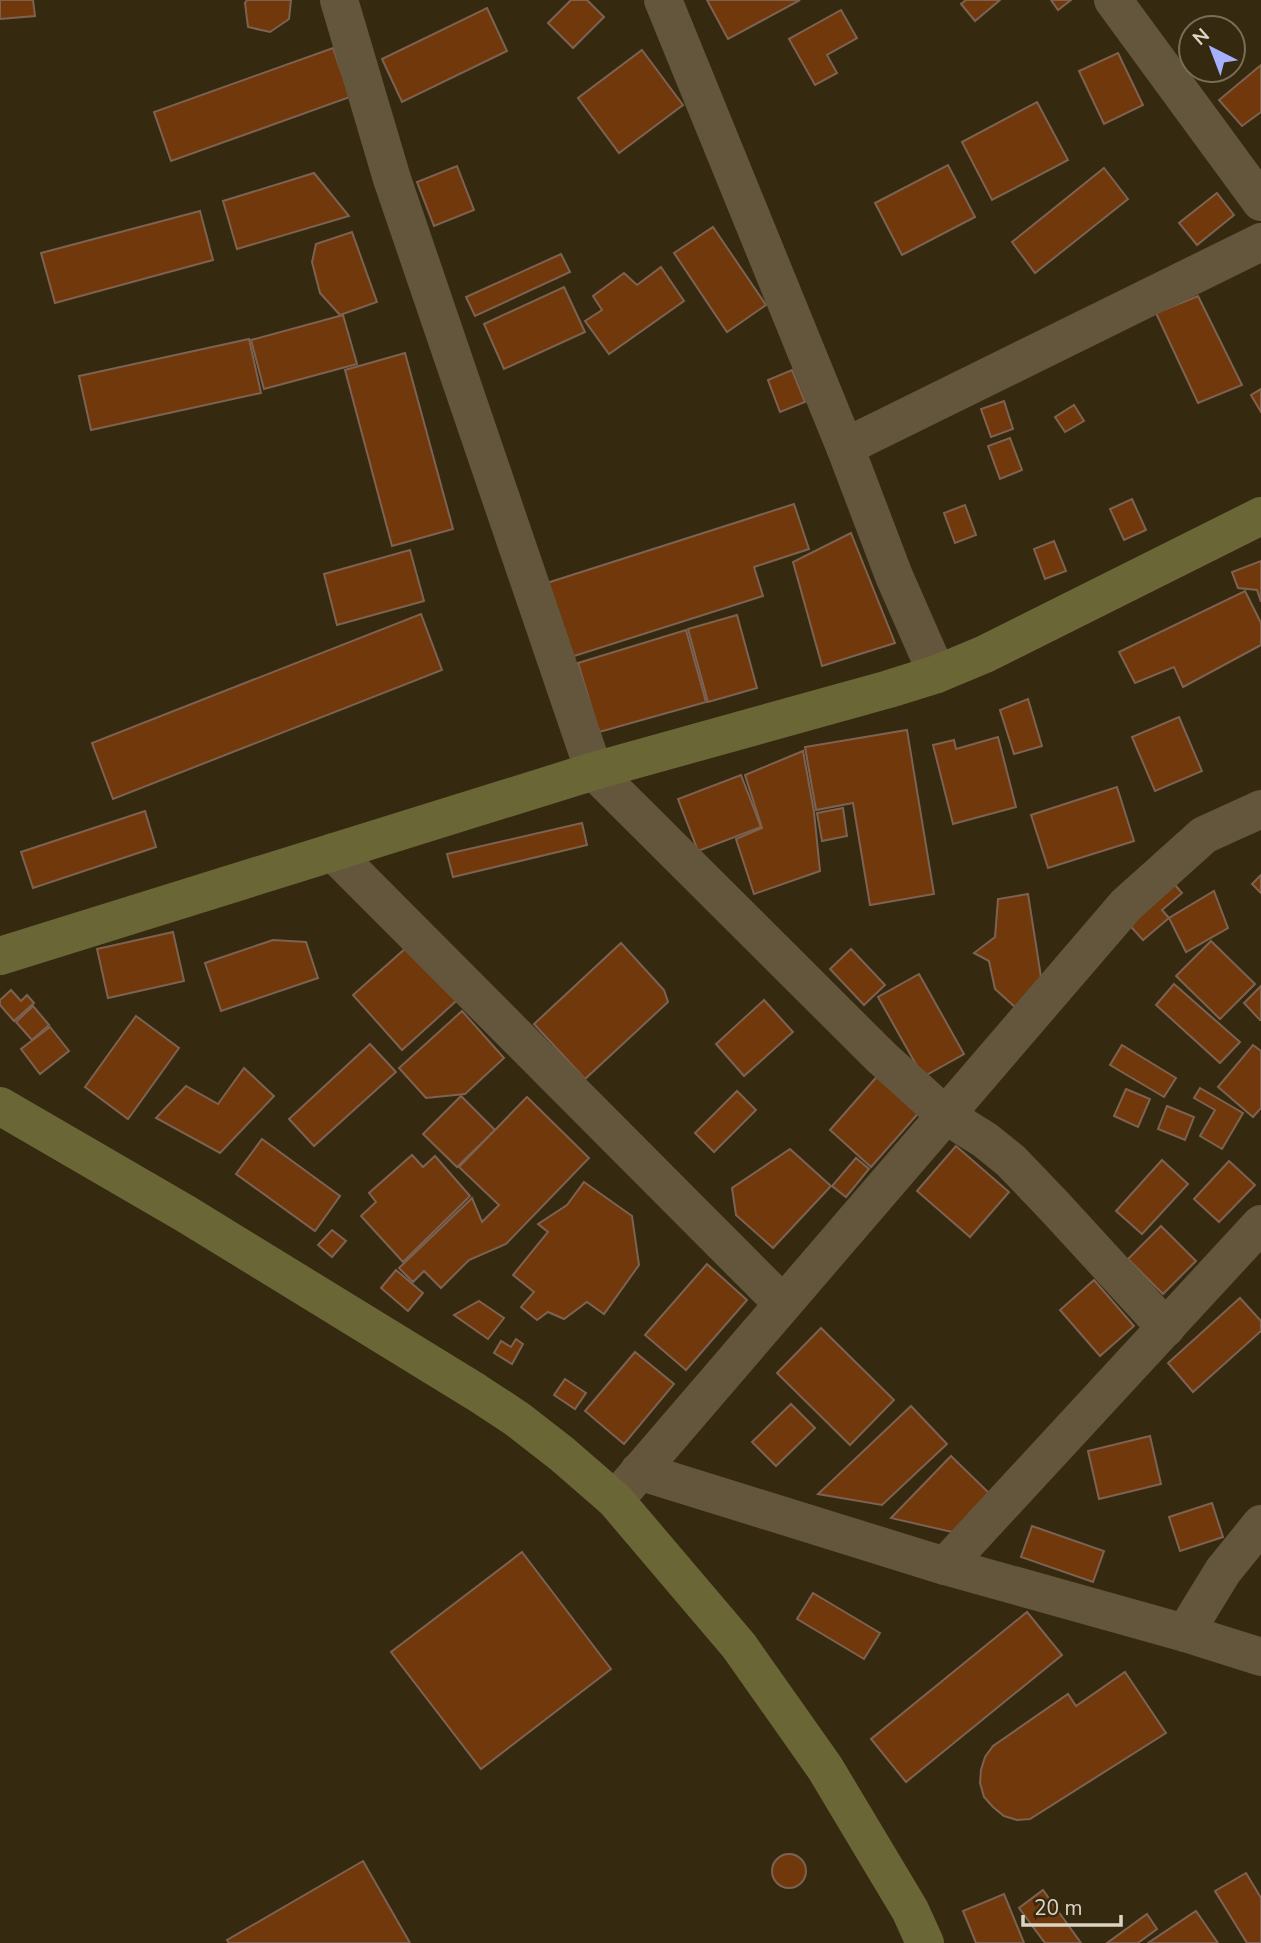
<svg xmlns="http://www.w3.org/2000/svg" width="1261" height="1943" viewBox="0 0 1261 1943" font-family="'Nunito Sans',sans-serif">
	<rect width="100%" height="100%" fill="#352910"/>
	<g fill="#71380c" stroke="#7d6252" stroke-width="2">
		<path d="M0,0H33L35,16L0,19Z"/>
		<path d="M247,0H291L289,19L270,32L248,27L245,3Z"/>
		<path d="M571,0H587L604,17L573,48L548,23Z"/>
		<path d="M707,0H800L728,39Z"/>
		<path d="M966,0H1000L975,21L961,4Z"/>
		<path d="M1051,0H1071L1058,10Z"/>
		<path d="M487,8L507,51L402,102L382,59Z"/>
		<path d="M841,10L857,38L827,55L837,73L815,85L789,39Z"/>
		<path d="M333,48L350,97L171,161L154,112Z"/>
		<path d="M642,50L683,105L619,153L578,98Z"/>
		<path d="M1118,53L1143,105L1104,124L1079,71Z"/>
		<path d="M1261,65V112L1242,126L1219,100Z"/>
		<path d="M1037,102L1068,160L992,200L962,142Z"/>
		<path d="M948,165L975,217L902,255L875,203Z"/>
		<path d="M457,166L474,210L434,226L417,182Z"/>
		<path d="M1104,168L1128,199L1035,273L1012,242Z"/>
		<path d="M314,173L349,216L237,249L223,201Z"/>
		<path d="M1217,193L1234,215L1197,245L1179,223Z"/>
		<path d="M200,211L213,260L55,303L41,253Z"/>
		<path d="M713,227L766,305L727,332L674,253Z"/>
		<path d="M352,232L377,302L340,315L320,293L312,262L316,244Z"/>
		<path d="M561,254L570,272L475,316L466,297Z"/>
		<path d="M661,267L684,301L609,354L585,321L602,310L593,296L624,273L637,285Z"/>
		<path d="M564,287L585,332L504,369L484,324Z"/>
		<path d="M1198,296L1242,385L1198,403L1156,313Z"/>
		<path d="M343,315L357,364L264,389L251,340Z"/>
		<path d="M249,339L261,393L91,430L79,376Z"/>
		<path d="M405,353L453,529L392,546L345,370Z"/>
		<path d="M792,370L805,402L780,412L768,380Z"/>
		<path d="M1261,389V412L1251,395Z"/>
		<path d="M1004,401L1013,429L991,437L981,409Z"/>
		<path d="M1074,405L1084,421L1065,432L1055,417Z"/>
		<path d="M1010,438L1022,470L1000,479L988,446Z"/>
		<path d="M1132,499L1146,530L1124,540L1110,509Z"/>
		<path d="M794,504L809,549L754,567L763,596L571,657L547,583Z"/>
		<path d="M965,505L976,535L955,543L944,513Z"/>
		<path d="M851,533L895,643L822,666L793,562Z"/>
		<path d="M1054,541L1066,571L1045,579L1034,549Z"/>
		<path d="M410,550L424,601L337,625L324,574Z"/>
		<path d="M1261,561V602L1257,590L1238,588L1232,572Z"/>
		<path d="M1245,591L1261,623V645L1183,687L1174,667L1135,683L1119,652Z"/>
		<path d="M421,614L442,670L113,799L92,743Z"/>
		<path d="M737,615L757,688L708,702L688,629Z"/>
		<path d="M686,630L706,702L599,732L578,663Z"/>
		<path d="M1028,699L1042,746L1014,754L1000,710Z"/>
		<path d="M1179,717L1202,771L1155,791L1132,737Z"/>
		<path d="M907,730L934,894L870,905L853,803L816,810L805,747Z"/>
		<path d="M998,737L1016,807L953,824L933,745L954,740L956,749Z"/>
		<path d="M803,751L814,812L820,871L754,894L736,839L762,828L745,775Z"/>
		<path d="M741,775L761,827L698,851L678,799Z"/>
		<path d="M1117,787L1134,841L1048,868L1031,815Z"/>
		<path d="M843,808L847,836L822,841L817,813Z"/>
		<path d="M145,811L156,847L33,888L21,852Z"/>
		<path d="M582,823L587,845L453,877L447,854Z"/>
		<path d="M1261,875V893L1252,884Z"/>
		<path d="M1169,878L1182,893L1162,910L1169,918L1143,940L1124,919Z"/>
		<path d="M1214,891L1228,928L1186,952L1169,918Z"/>
		<path d="M1028,894L1041,977L1015,1007L995,989L989,961L974,953L995,937L998,899Z"/>
		<path d="M173,932L184,981L108,998L97,949Z"/>
		<path d="M416,939L464,994L402,1050L353,995Z"/>
		<path d="M273,940L306,942L318,978L221,1011L205,963Z"/>
		<path d="M1211,941L1255,984L1220,1019L1176,976Z"/>
		<path d="M621,943L664,990L668,1002L585,1079L534,1024Z"/>
		<path d="M851,949L885,985L864,1005L830,969Z"/>
		<path d="M919,974L964,1054L923,1077L878,997Z"/>
		<path d="M1174,984L1240,1042L1220,1063L1156,1005Z"/>
		<path d="M1261,986V1020H1260L1244,1003Z"/>
		<path d="M11,990L21,1001L27,995L34,1003L14,1021L0,1005V1000Z"/>
		<path d="M764,1000L793,1032L744,1076L716,1044Z"/>
		<path d="M33,1006L49,1025L32,1040L16,1022Z"/>
		<path d="M462,1011L504,1058L465,1094L426,1098L399,1068Z"/>
		<path d="M136,1016L179,1048L128,1119L85,1087Z"/>
		<path d="M50,1027L69,1051L40,1074L21,1049Z"/>
		<path d="M370,1044L396,1072L314,1146L289,1119Z"/>
		<path d="M1122,1045L1176,1078L1164,1097L1110,1065Z"/>
		<path d="M1253,1045L1261,1051V1108L1253,1117L1218,1087Z"/>
		<path d="M244,1068L274,1096L220,1153L156,1118L186,1086L218,1104Z"/>
		<path d="M881,1072L922,1109L871,1167L830,1130Z"/>
		<path d="M1200,1088L1243,1113L1222,1149L1200,1136L1215,1110L1194,1098Z"/>
		<path d="M1126,1089L1150,1099L1138,1127L1114,1116Z"/>
		<path d="M737,1091L756,1110L714,1152L695,1133Z"/>
		<path d="M461,1096L495,1130L457,1167L423,1134Z"/>
		<path d="M527,1097L589,1158L506,1244L469,1260L441,1288L424,1271L413,1282L399,1268L472,1198L482,1222L499,1205L459,1167Z"/>
		<path d="M1167,1106L1194,1117L1185,1140L1158,1129Z"/>
		<path d="M262,1139L340,1196L315,1231L236,1174Z"/>
		<path d="M956,1146L1009,1192L970,1237L917,1191Z"/>
		<path d="M790,1149L831,1186L773,1248L736,1215L732,1188Z"/>
		<path d="M412,1155L423,1167L435,1156L470,1196L403,1262L361,1216L376,1202L369,1193Z"/>
		<path d="M856,1158L869,1169L846,1197L832,1186Z"/>
		<path d="M1162,1160L1188,1184L1142,1234L1116,1211Z"/>
		<path d="M1229,1161L1255,1185L1219,1222L1194,1199Z"/>
		<path d="M584,1182L632,1216L639,1265L604,1314L587,1302L564,1319L548,1312L537,1320L521,1307L534,1292L513,1275L548,1232L538,1224L567,1205Z"/>
		<path d="M1161,1226L1196,1261L1163,1294L1128,1259Z"/>
		<path d="M332,1230L346,1241L332,1257L318,1245Z"/>
		<path d="M707,1264L747,1300L686,1370L645,1335Z"/>
		<path d="M396,1270L423,1293L408,1311L381,1288Z"/>
		<path d="M1094,1280L1134,1326L1100,1356L1060,1310Z"/>
		<path d="M1240,1298L1261,1321V1331L1193,1392L1168,1363Z"/>
		<path d="M479,1301L504,1318L488,1339L454,1315Z"/>
		<path d="M821,1328L894,1400L850,1445L777,1373Z"/>
		<path d="M516,1339L523,1344L512,1364L494,1353L501,1341L511,1347Z"/>
		<path d="M635,1352L674,1384L624,1444L585,1411Z"/>
		<path d="M565,1379L586,1393L575,1409L554,1395Z"/>
		<path d="M791,1404L815,1428L776,1466L752,1442Z"/>
		<path d="M911,1406L947,1444L882,1505L818,1494Z"/>
		<path d="M1150,1436L1161,1484L1099,1499L1088,1451Z"/>
		<path d="M951,1456L990,1494L952,1532L891,1518Z"/>
		<path d="M1212,1503L1223,1537L1180,1551L1169,1517Z"/>
		<path d="M1032,1526L1104,1551L1093,1582L1021,1557Z"/>
		<path d="M522,1552L611,1669L481,1769L391,1652Z"/>
		<path d="M813,1593L880,1633L864,1659L797,1619Z"/>
		<path d="M1027,1612L1062,1655L906,1782L871,1739Z"/>
		<path d="M1125,1672L1166,1733L1030,1819L1017,1820L1004,1816L993,1807L984,1797L980,1783L981,1770L985,1757L993,1746L1068,1694L1076,1706Z"/>
		<circle cx="789" cy="1871" r="17"/>
		<path d="M363,1861L410,1943H229L227,1940Z"/>
		<path d="M1246,1873L1261,1898V1943H1247L1215,1891Z"/>
		<path d="M1043,1890L1081,1943H1045L1019,1908Z"/>
		<path d="M1004,1894L1024,1943H976L963,1911Z"/>
		<path d="M1196,1911L1218,1943H1148Z"/>
		<path d="M1147,1914L1157,1929L1138,1943H1107Z"/>
	</g>
	<g fill="none" stroke-linecap="round" stroke-linejoin="round">
		<g stroke="#63563c" stroke-width="38">
			<path d="M339,0L392,179L594,771L881,1057L945,1115L985,1140L1011,1161L1055,1207L1166,1328"/>
			<path d="M663,0L845,447L894,576L937,674"/>
			<path d="M1113,0L1261,202"/>
			<path d="M845,447L1261,242"/>
			<path d="M333,852L783,1304"/>
			<path d="M639,1471L945,1566L1185,1633L1261,1657"/>
			<path d="M615,1500L1126,905L1204,835L1261,809"/>
			<path d="M945,1566L1261,1224"/>
			<path d="M1185,1633L1223,1571L1261,1524"/>
		</g>
		<g stroke="#6a6636" stroke-width="38">
			<path d="M0,956L594,771L889,689L937,674L985,654L1261,516"/>
			<path d="M0,1106L186,1214L476,1392L517,1419L562,1454L615,1500L739,1646L825,1768L910,1910L925,1943"/>
		</g>
	</g>
	<g transform="translate(1212 49) rotate(318)"><circle r="33" fill="#352910" stroke="#786e59" stroke-width="2"/>
	<path d="M0-5L12 26L0 18L-12 26Z" fill="#a7b0fc"/>
	<text y="-10" font-size="19" font-weight="bold" text-anchor="middle" fill="#dcd5c6">N</text>
	</g>
	<path d="M1023 1915v10h98v-10" fill="none" stroke="#dcd5c6" stroke-width="3.5"/>
	<text x="1034" y="1915" font-size="21" fill="#dcd5c6" stroke="#352910" stroke-width="5" paint-order="stroke">20 m</text>
</svg>
